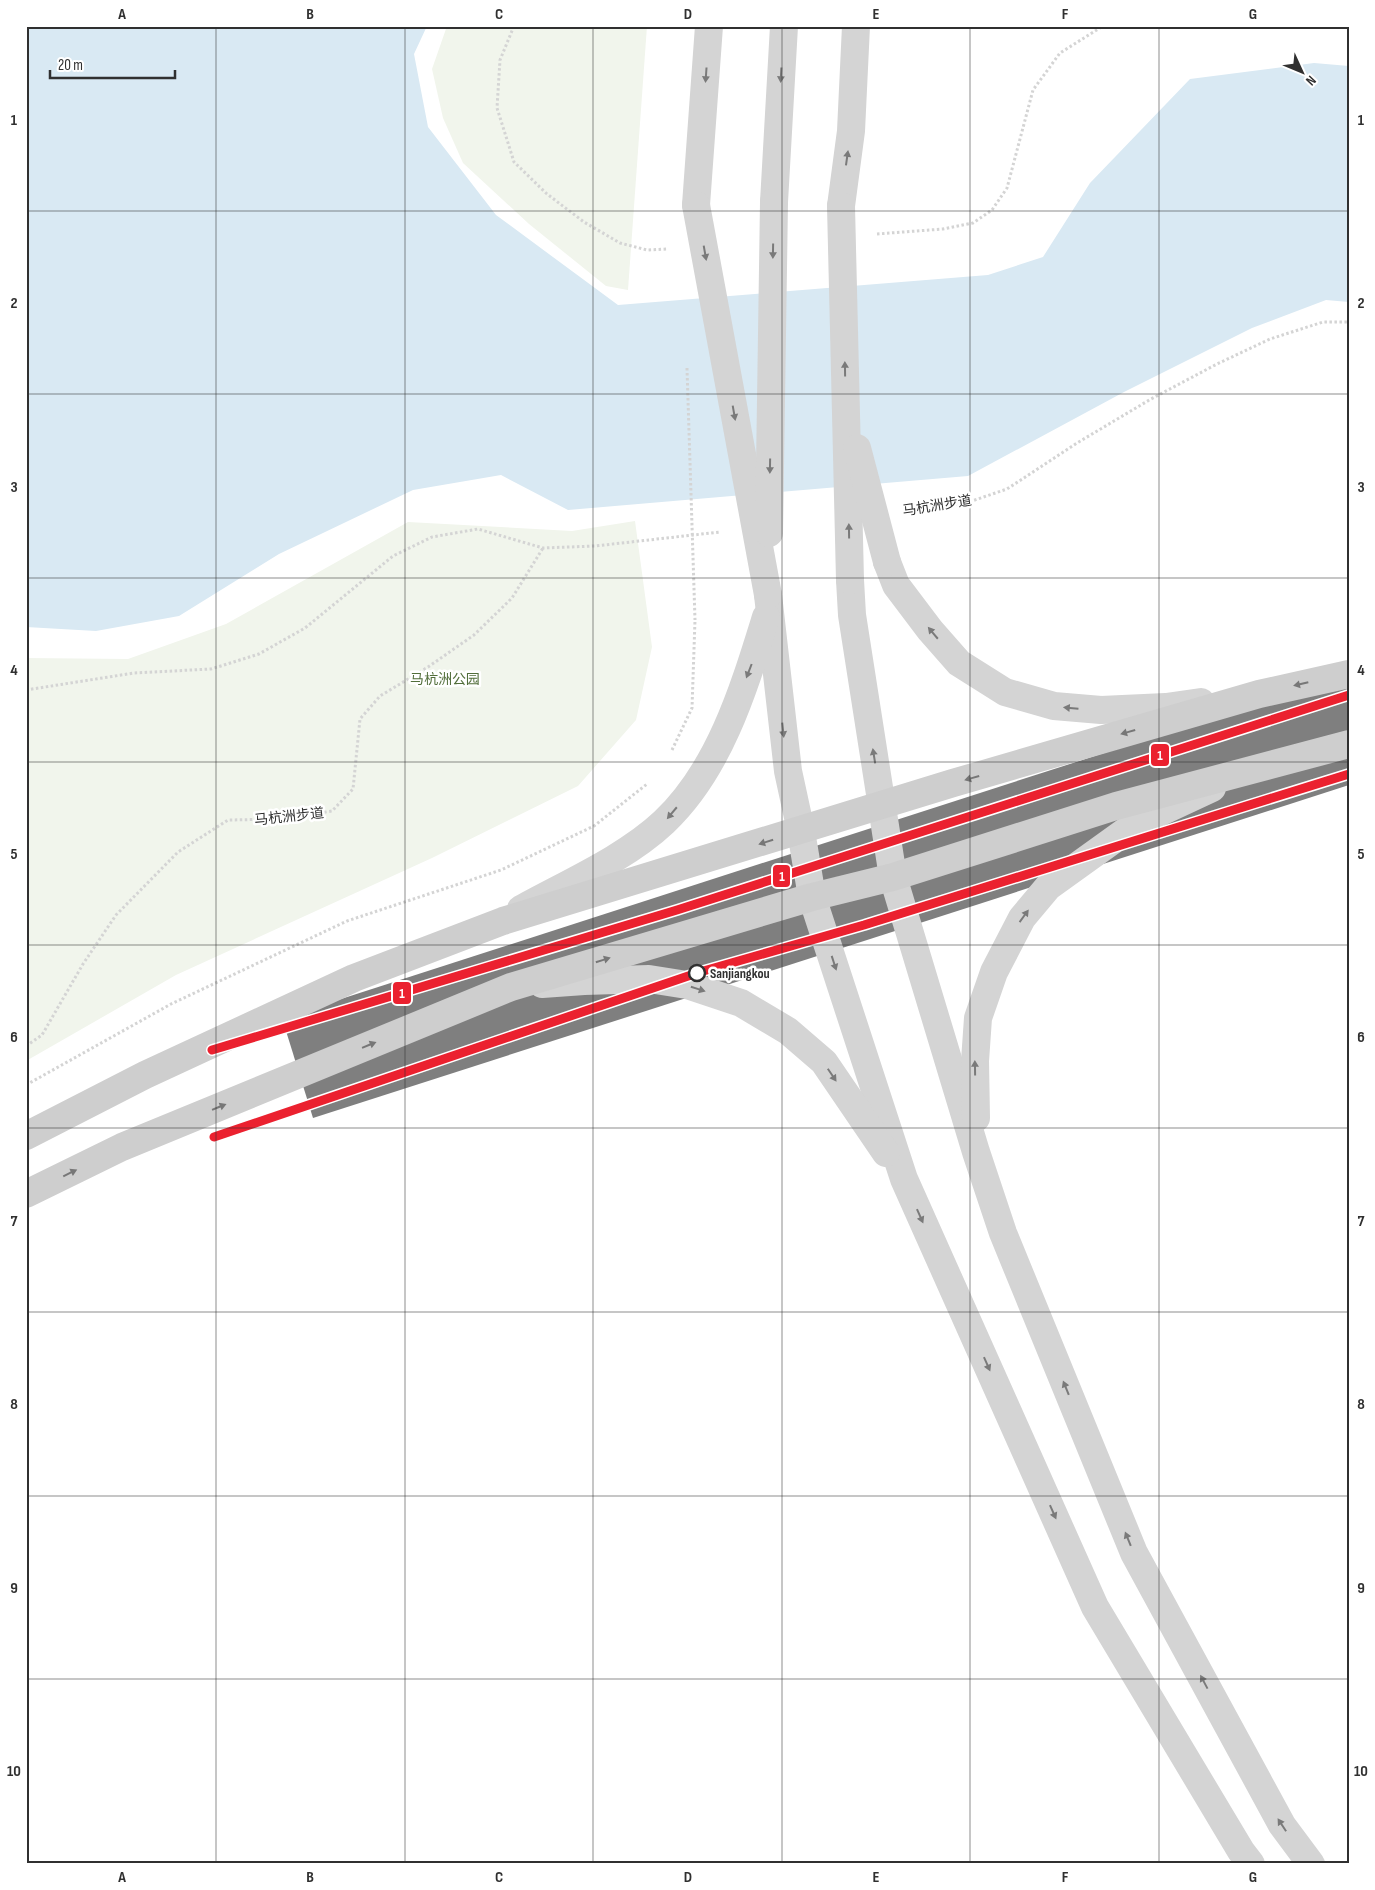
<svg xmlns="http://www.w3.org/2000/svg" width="1375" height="1890" viewBox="0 0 1375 1890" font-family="'Sofia Sans Condensed','Noto Sans SC',sans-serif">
	<rect width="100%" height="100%" fill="#fff"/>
	<g fill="#f1f5ec">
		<path d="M447,26H647L628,290L606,286L529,224L463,163L443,118L432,69Z"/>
		<path d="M635,521L652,647L636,720L578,786L432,858L176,975L26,1061V658L128,659L226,624L408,522L572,531Z"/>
	</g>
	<path fill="#d9e9f3" d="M26,26H427L414,54L428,127L496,215L618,305L988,275L1043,257L1090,183L1190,79L1314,63L1349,66V302L1326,300L1252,328L1124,392L968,476L568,510L501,475L413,490L279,554L179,616L96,631L26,627Z"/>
	<path fill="#7f7f7f" d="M1349,674V785L313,1118L282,1018Z"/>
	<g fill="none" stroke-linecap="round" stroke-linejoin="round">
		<g stroke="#d4d4d4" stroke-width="3" stroke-dasharray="2.5 2.5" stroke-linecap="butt">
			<path d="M514,26L500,60L497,108L514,162L547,194L584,222L620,243L647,250L668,249"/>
			<path d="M877,234L943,229L973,223L992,210L1007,188L1033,90L1060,53L1103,26"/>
			<path d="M910,510L966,503L1007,489L1077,443L1151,399L1217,364L1270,339L1323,322H1349"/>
			<path d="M26,690L134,673L211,669L259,654L305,628L393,556L432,537L478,529L543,548L595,546L720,532"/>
			<path d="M672,750L692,708L695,620"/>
			<path d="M26,1046L42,1035L83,964L116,915L178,852L228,820L283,819L332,811L353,789L360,719L380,696L428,667L474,635L512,598L543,548"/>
			<path d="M26,1085L171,1004L347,921L501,870L594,826L647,784"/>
		</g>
		<g stroke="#d4d4d4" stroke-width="28">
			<path d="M774,202L784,26"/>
			<path d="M696,205L709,26"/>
			<path d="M841,206L851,131L856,26"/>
			<path d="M887,562L896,585L930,630L959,663L1005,692L1054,706L1101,710L1166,707L1201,702"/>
			<path d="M850,580L852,615L893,877L976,1152L1003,1233L1134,1553L1282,1825L1311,1864"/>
			<path d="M768,595L788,771L801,831L812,897L904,1179L1095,1607L1241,1851L1251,1864"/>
			<path d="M521,909C566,884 626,858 664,822C720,769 744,688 766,617"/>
			<path d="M542,984L584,981L649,979L687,985L741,1003L788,1031L824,1062L886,1153"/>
			<path d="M976,1118L975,1061L978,1018L994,972L1022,918L1048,887L1137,823L1212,788"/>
		</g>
		<g stroke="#cecece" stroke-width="28">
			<path d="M26,1136L145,1075L354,978L503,921L953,783L1259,694L1349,674"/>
			<path d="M26,1194L122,1147L511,987L812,897L893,877L1116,806L1349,744"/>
		</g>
		<path stroke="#d4d4d4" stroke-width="3" stroke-dasharray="2.5 2.5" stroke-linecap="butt" d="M687,368L695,620"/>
		<g stroke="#d4d4d4" stroke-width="28">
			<path d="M696,205L768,595"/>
			<path d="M841,206L850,580"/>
			<path d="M857,448L887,562"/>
			<path d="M769,533L774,202"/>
		</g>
		<defs>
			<g id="metro-1">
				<path d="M212,1050L677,910L1349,695"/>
				<path d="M214,1137L700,972L864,925L1349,774"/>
			</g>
		</defs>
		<use href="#metro-1" stroke="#fff" stroke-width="12"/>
		<use href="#metro-1" stroke="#eb212f" stroke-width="9"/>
	</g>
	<defs><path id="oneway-solid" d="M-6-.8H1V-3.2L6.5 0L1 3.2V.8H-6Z" transform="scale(1.25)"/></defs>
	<g fill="#7a7a7a">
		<use href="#oneway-solid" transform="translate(706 75) rotate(94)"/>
		<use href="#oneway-solid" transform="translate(781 75) rotate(93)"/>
		<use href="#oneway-solid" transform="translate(847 158) rotate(-82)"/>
		<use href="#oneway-solid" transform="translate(773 251) rotate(91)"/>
		<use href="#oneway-solid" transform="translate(705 253) rotate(80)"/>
		<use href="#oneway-solid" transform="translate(845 369) rotate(-91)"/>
		<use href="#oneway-solid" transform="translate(734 413) rotate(80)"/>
		<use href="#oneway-solid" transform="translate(770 466) rotate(91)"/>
		<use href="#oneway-solid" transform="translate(849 531) rotate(-91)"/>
		<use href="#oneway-solid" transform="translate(933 633) rotate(-130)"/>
		<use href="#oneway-solid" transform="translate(749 671) rotate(111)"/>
		<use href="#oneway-solid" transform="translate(1071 708) rotate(-175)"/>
		<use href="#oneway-solid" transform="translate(783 730) rotate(84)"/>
		<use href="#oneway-solid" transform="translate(874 756) rotate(-99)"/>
		<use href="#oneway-solid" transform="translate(672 813) rotate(130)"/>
		<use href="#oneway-solid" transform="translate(1024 916) rotate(-54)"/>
		<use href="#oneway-solid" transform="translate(834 963) rotate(72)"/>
		<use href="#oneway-solid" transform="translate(698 989) rotate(18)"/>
		<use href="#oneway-solid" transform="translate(975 1068) rotate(-91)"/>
		<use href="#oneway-solid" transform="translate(832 1075) rotate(56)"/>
		<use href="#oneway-solid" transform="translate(920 1216) rotate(66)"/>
		<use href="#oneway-solid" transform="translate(987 1364) rotate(66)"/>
		<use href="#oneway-solid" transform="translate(1066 1388) rotate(-112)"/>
		<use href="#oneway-solid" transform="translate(1053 1512) rotate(66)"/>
		<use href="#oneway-solid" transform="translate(1128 1539) rotate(-112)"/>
		<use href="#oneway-solid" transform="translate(1204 1682) rotate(-118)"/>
		<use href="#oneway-solid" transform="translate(1282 1825) rotate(-123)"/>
	</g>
	<g fill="#777">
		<use href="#oneway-solid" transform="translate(1301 684) rotate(167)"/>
		<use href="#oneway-solid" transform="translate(1128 732) rotate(164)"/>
		<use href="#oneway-solid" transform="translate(972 778) rotate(164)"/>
		<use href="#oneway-solid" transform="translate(766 842) rotate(163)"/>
		<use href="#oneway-solid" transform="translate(603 960) rotate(-17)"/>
		<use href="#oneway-solid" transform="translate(369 1045) rotate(-22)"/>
		<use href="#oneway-solid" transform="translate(219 1107) rotate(-22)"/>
		<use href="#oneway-solid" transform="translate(70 1173) rotate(-26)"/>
	</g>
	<path fill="none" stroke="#303030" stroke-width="1" stroke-opacity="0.55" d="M216,26V1864M405,26V1864M593,26V1864M782,26V1864M970,26V1864M1159,26V1864M26,211H1349M26,394H1349M26,578H1349M26,762H1349M26,945H1349M26,1128H1349M26,1312H1349M26,1496H1349M26,1679H1349"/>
	<circle fill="#fff" stroke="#303030" stroke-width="2.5" cx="697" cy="973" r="8"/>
	<g text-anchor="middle" stroke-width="5" stroke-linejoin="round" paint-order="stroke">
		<g font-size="14" fill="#303030" stroke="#fff">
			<text transform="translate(937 505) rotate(-9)" y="5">马杭洲步道</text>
			<text transform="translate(289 816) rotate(-6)" y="5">马杭洲步道</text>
		</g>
		<g font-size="14" fill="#526e3b" stroke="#fff">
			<text x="445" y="684">马杭洲公园</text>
		</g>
		<g font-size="14" font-weight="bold" fill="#303030" stroke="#fff" text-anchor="start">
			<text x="710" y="978">Sanjiangkou</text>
		</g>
	</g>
	<g stroke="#fff" stroke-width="2">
		<rect x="1150" y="743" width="20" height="24" rx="5" fill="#eb212f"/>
		<rect x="772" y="864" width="19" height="24" rx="5" fill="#eb212f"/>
		<rect x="392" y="981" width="20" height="24" rx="5" fill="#eb212f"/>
	</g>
	<g font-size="14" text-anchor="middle" font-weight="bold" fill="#fff">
		<text x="1160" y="760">1</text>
		<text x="782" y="881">1</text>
		<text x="402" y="998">1</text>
	</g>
	<rect width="1375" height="1890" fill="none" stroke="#ffffff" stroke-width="55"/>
	<g transform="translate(1302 72) rotate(134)" stroke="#ffffff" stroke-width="4" paint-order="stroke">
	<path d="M0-4L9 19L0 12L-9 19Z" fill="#303030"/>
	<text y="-8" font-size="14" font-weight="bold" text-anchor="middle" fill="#303030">N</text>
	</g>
	<path d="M50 70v8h125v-8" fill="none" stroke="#303030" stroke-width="2.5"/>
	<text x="58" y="70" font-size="15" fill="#303030" stroke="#ffffff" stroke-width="4" paint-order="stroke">20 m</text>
	<rect x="28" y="28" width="1320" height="1834" fill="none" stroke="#303030" stroke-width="2"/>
	<g font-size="16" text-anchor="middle" font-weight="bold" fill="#303030">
		<text x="122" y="19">A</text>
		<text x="310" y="19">B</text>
		<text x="499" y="19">C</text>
		<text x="688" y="19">D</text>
		<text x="876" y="19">E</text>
		<text x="1065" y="19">F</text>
		<text x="1253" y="19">G</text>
		<text x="14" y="125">1</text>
		<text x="1361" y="125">1</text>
		<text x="14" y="308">2</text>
		<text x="1361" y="308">2</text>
		<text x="14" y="492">3</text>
		<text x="1361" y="492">3</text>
		<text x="14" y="675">4</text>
		<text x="1361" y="675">4</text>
		<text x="14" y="859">5</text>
		<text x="1361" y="859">5</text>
		<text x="14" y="1042">6</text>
		<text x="1361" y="1042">6</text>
		<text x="14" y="1226">7</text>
		<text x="1361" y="1226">7</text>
		<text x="14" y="1409">8</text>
		<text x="1361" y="1409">8</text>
		<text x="14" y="1593">9</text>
		<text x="1361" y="1593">9</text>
		<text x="14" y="1776">10</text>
		<text x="1361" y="1776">10</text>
		<text x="122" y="1882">A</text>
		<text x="310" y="1882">B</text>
		<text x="499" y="1882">C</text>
		<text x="688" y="1882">D</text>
		<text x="876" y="1882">E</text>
		<text x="1065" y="1882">F</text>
		<text x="1253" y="1882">G</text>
	</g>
</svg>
